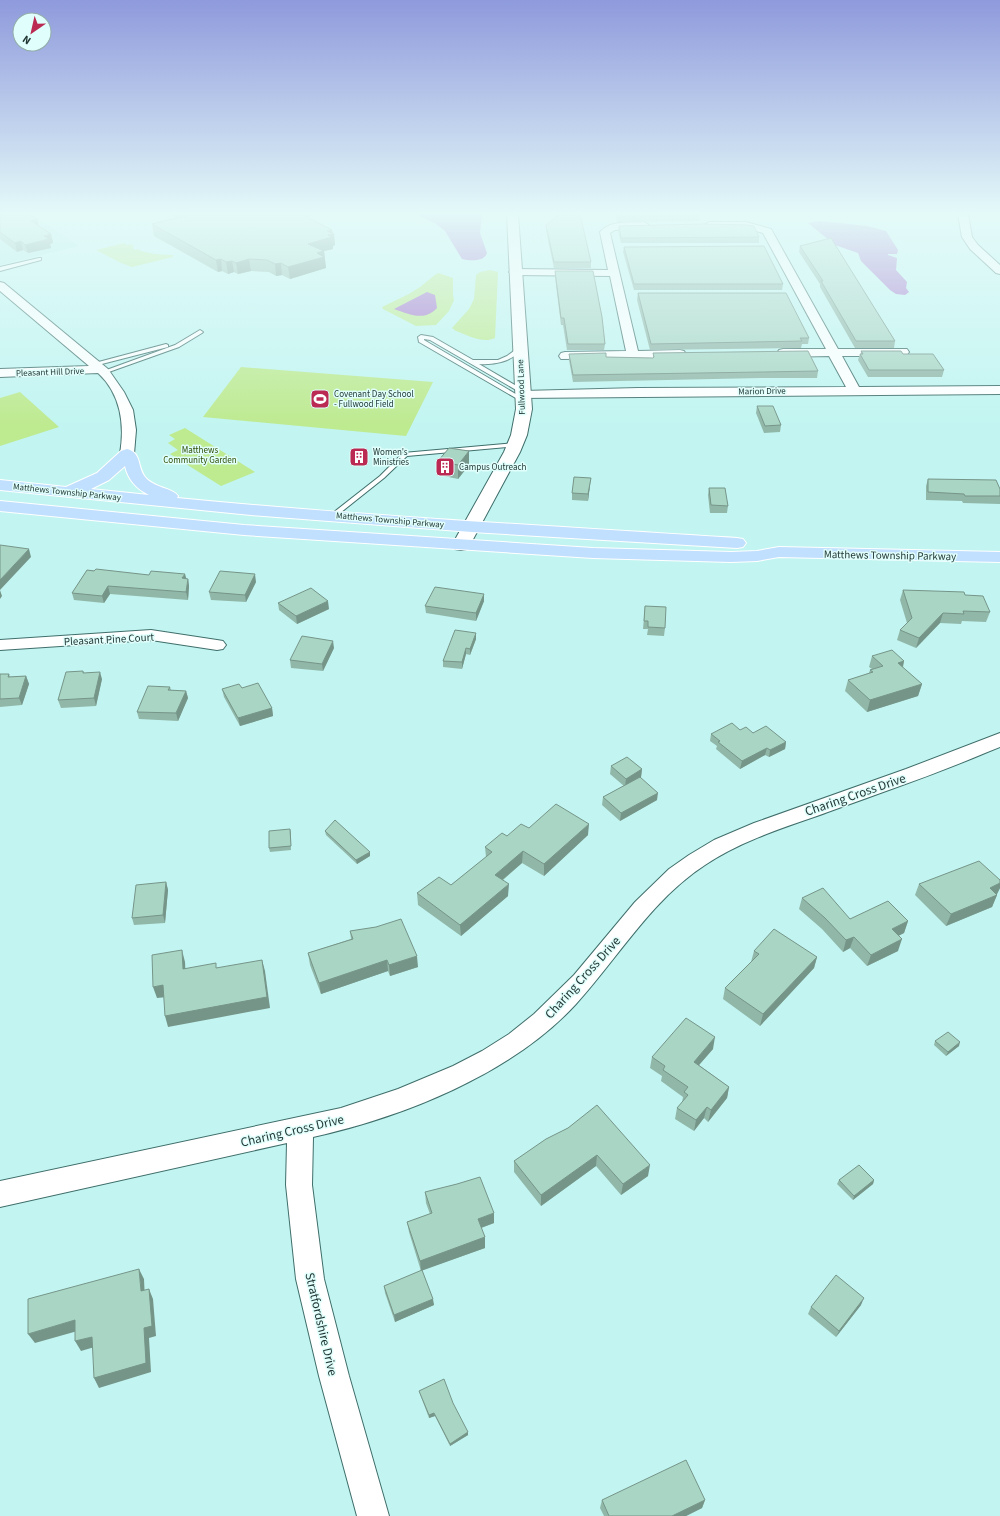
<svg xmlns="http://www.w3.org/2000/svg" width="1000" height="1516" viewBox="0 0 1000 1516" font-family="'Source Sans 3',sans-serif">
	<rect width="100%" height="100%" fill="#c2f5f1"/>
	<path fill="#aeebe6" d="M0,214H31L79,246L0,265Z"/>
	<g fill="#beea90">
		<path d="M124,243L127,245L131,244L135,247H132L135,250L138,249C145,254 165,255 173,255V257L132,267L121,263L96,250Z"/>
		<path d="M490,270L498,272L495,338C482,344 468,335 456,331L452,328L469,309L474,299L476,275L480,272Z"/>
		<path d="M439,273L453,278V295L454,300L449,311L436,325L416,326L383,309L382,307L409,294L420,287L436,274Z"/>
		<path d="M241,367L433,382L406,436L203,417Z"/>
		<path d="M20,392L59,427L0,446V398Z"/>
		<path d="M185,428L255,472L221,486L170,454L178,450L168,443L175,439L169,435Z"/>
	</g>
	<g fill="#a774cb">
		<path d="M415,214H482L480,233L487,253C484,262 470,261 462,259L445,231L435,223Z"/>
		<path d="M819,221L867,226L886,231L898,250L897,254H888V255L897,258L896,270L907,282L906,288L909,292L905,295L896,294L890,290L861,261L858,253L835,245L808,223Z"/>
		<path d="M427,292L435,295L437,308C424,322 409,314 394,309Z"/>
	</g>
	<g fill="none" stroke-linecap="round" stroke-linejoin="round">
		<defs>
			<g id="service">
				<path d="M39,258H41V260L0,271V267Z"/>
				<path d="M200,330L203,332L202,333L179,347L106,373L101,372L175,345Z"/>
				<path d="M421,335L433,337L473,360H498L507,356L518,348H522V350C509,362 496,365 479,364L525,391L526,392L523,394L430,340L424,339V340L526,400L521,401L419,342L418,337Z"/>
				<path d="M166,344L168,345V347L94,366L91,364Z"/>
				<path d="M515,443L518,445L517,446L407,456L384,478L335,517L333,518L329,516L380,476L403,453Z"/>
			</g>
			<g id="minor">
				<path d="M958,214H968L972,237L978,245L1000,265V274L996,273L970,249L962,237Z"/>
				<path d="M644,222L649,225L647,227L615,230L610,233L638,351L680,350L684,351L686,354L684,357L680,358L561,359L559,356L561,353L565,352L626,351L610,276L514,275L509,272L514,269L608,270L600,232C610,220 630,223 644,222Z"/>
				<path d="M709,222H746L771,229L838,349H907L909,352L907,355L903,356H842L859,387L1000,386V394L518,398L517,395L518,392L523,391L638,388L846,387L829,356L783,357L779,356L777,353L779,350L783,349H826L763,233L746,228L706,227L704,225Z"/>
				<path d="M0,282L4,283L108,369L124,392L133,410L136,430L134,454L132,457L127,458L122,457L120,454C125,425 121,394 98,373L0,377V369L89,366L0,291Z"/>
				<path d="M151,630L217,640L223,641L226,645L223,649L217,650L151,640L0,650V640Z"/>
				<path d="M1000,733V747L985,753C929,777 871,796 814,817C776,830 738,843 705,865C651,900 618,958 576,1004C512,1074 403,1117 313,1137L312,1185L324,1279L349,1376L389,1516H357L319,1376L296,1279L286,1185L287,1143L0,1207V1181L341,1108L398,1089L453,1066L482,1051L509,1034L534,1014L574,975L635,902L669,869L689,855L714,840L754,823L906,769Z"/>
			</g>
			<path id="tertiary" d="M507,214H518L532,409L527,435L520,452L470,545L467,549L461,550L455,549L452,545L504,452L511,435L516,409Z"/>
			<g id="primary">
				<path d="M127,449C142,453 137,467 145,477C154,488 173,488 178,496L177,498C363,516 550,526 737,538L743,539L746,543L743,547L737,548L472,532L251,515L0,490V480L66,487L97,473L121,451ZM125,466C128,480 137,489 149,495L91,489L109,480Z"/>
				<path d="M0,501L244,525L593,548L731,552L757,551L779,547L1000,552V562L779,557L757,561L731,562L593,558L244,535L0,511Z"/>
			</g>
		</defs>
		<use href="#service" stroke="#3f6e6b" stroke-width="2"/>
		<use href="#minor" stroke="#3f6e6b" stroke-width="2"/>
		<use href="#tertiary" stroke="#3f6e6b" stroke-width="2"/>
		<use href="#primary" stroke="#fff" stroke-width="2"/>
		<use href="#service" fill="#fff" fill-rule="evenodd"/>
		<use href="#minor" fill="#fff" fill-rule="evenodd"/>
		<use href="#tertiary" fill="#fff" fill-rule="evenodd"/>
		<use href="#primary" fill="#c1dffe" fill-rule="evenodd"/>
	</g>
	<g fill="#91b7a9">
		<path d="M0,214L37,219L39,226L51,234L53,243L50,244L51,248L28,253L23,250L17,252L0,239Z"/>
		<path d="M170,214H313V215L306,217L332,230L333,233L334,234L335,245L333,246V249L324,251L326,268L290,279L282,275L276,276L269,272L251,271L238,274L234,272L228,274L222,271L218,272L154,236L152,224L177,218Z"/>
		<path d="M615,214H699L700,215L699,221L617,222Z"/>
		<path d="M546,225L591,262V268H554L546,231Z"/>
		<path d="M619,226L759,237V243H621L618,231Z"/>
		<path d="M800,246L895,341L894,348H855L820,287V284L799,252Z"/>
		<path d="M624,247L783,284L782,290H634L623,252Z"/>
		<path d="M555,271L605,344L604,350H567L563,325H561L555,277Z"/>
		<path d="M638,293L809,338L808,344H802L801,348L650,350L637,300Z"/>
		<path d="M861,351L903,354L944,370L942,377H868L858,360L860,354H861Z"/>
		<path d="M653,353L818,371L817,378H761L573,382L569,360V354L606,357L653,358Z"/>
		<path d="M757,406L781,425L780,432L764,433L756,413Z"/>
		<path d="M438,461L469,465L458,479L439,475Z"/>
		<path d="M928,479L1000,496V504L963,503L962,501L926,500V486Z"/>
		<path d="M590,485L588,501L572,500V493Z"/>
		<path d="M709,488L728,506L727,513H710L708,495Z"/>
		<path d="M87,570L188,579L189,586L188,600L110,594L104,603L74,600L72,593Z"/>
		<path d="M256,582L246,602L211,600L209,592Z"/>
		<path d="M903,590L965,595L990,612L986,622L962,621L961,624L940,623L916,648L897,640L900,630L907,623L900,600Z"/>
		<path d="M484,594V601L476,621L426,613L425,606Z"/>
		<path d="M278,603L329,609L297,624L279,610Z"/>
		<path d="M645,606L665,628L664,636L647,635L648,629H643Z"/>
		<path d="M476,633V639L470,655L466,654L462,669L443,667V661Z"/>
		<path d="M334,648L323,671L291,668L290,660Z"/>
		<path d="M872,656L904,661L903,668L922,684L918,696L867,712L845,691L848,680L869,673L870,670L872,669L869,667Z"/>
		<path d="M83,671L84,673L102,679L96,706L61,708L58,700Z"/>
		<path d="M0,674H9L10,677L26,676L29,684L22,705L0,707Z"/>
		<path d="M170,687L171,690L186,691L188,698L178,721L139,719L137,712Z"/>
		<path d="M242,688L272,708L273,716L240,726L224,697L222,689Z"/>
		<path d="M753,733L786,742L785,749L769,757L765,755L740,769L716,749L717,746L710,741L711,734Z"/>
		<path d="M611,766L642,769L641,777V778L657,800L620,821L602,805L603,797L624,786L610,774Z"/>
		<path d="M529,828L588,835L544,876L522,863L503,880L508,896L461,936L418,905L417,893L451,885L486,857L485,847L507,836Z"/>
		<path d="M290,829L291,850L270,852L269,848Z"/>
		<path d="M325,831L370,856L357,864L326,835Z"/>
		<path d="M1000,880V888L997,894H996L997,895L992,907L946,926L915,895L919,884Z"/>
		<path d="M166,882L168,890L165,923L134,925L132,918Z"/>
		<path d="M802,898L850,919L908,921L904,933L898,936V951L867,966L850,948L843,952L822,929L799,909Z"/>
		<path d="M350,931L418,967L390,976L388,971L321,994L310,965L308,953L351,939Z"/>
		<path d="M754,951L817,957L814,968L760,1026L723,999L725,988L751,962Z"/>
		<path d="M935,1041L959,1046L946,1056L934,1045Z"/>
		<path d="M713,1049L699,1065L729,1087L727,1098L708,1122L704,1118L694,1131L675,1119L677,1108L682,1103L683,1097L661,1081L662,1076L650,1068L652,1057Z"/>
		<path d="M568,1128L648,1176L621,1195L596,1166L541,1206L514,1172V1161Z"/>
		<path d="M839,1180H874L873,1184L853,1200L837,1184Z"/>
		<path d="M425,1192L494,1223L481,1228L485,1248L422,1270L434,1305L395,1322L385,1293L384,1286L421,1271L409,1232L407,1222L430,1214L426,1203Z"/>
		<path d="M861,1305L836,1337L808,1314L811,1307Z"/>
		<path d="M419,1391L468,1435L450,1446L435,1416L429,1418L420,1394Z"/>
		<path d="M602,1500H705L702,1508L686,1516H604L600,1508Z"/>
	</g>
	<g fill="#769589">
		<path d="M292,214H313V215L293,220Z"/>
		<path d="M37,219L39,228L31,221Z"/>
		<path d="M332,230L333,234H334L335,245L333,246V249L324,251L326,268L290,279L288,267L308,244L327,231Z"/>
		<path d="M51,234L53,243L50,244L51,248L28,253L25,245L44,236Z"/>
		<path d="M21,241L23,250L17,252L15,243Z"/>
		<path d="M221,259L222,271L218,272L216,260Z"/>
		<path d="M249,259L251,271L238,274L236,263Z"/>
		<path d="M232,261L234,272L228,274L226,262Z"/>
		<path d="M281,263L282,275L276,276L275,264Z"/>
		<path d="M469,451V465L458,479V465Z"/>
		<path d="M591,478L590,485L588,501V494Z"/>
		<path d="M29,549L31,557L0,590L2,596L0,599V580Z"/>
		<path d="M185,574L187,581L182,578Z"/>
		<path d="M255,574L256,582L246,602L245,595Z"/>
		<path d="M188,579L189,586L188,600L186,592Z"/>
		<path d="M108,586L110,594L104,603L102,596Z"/>
		<path d="M484,594V601L476,621V613Z"/>
		<path d="M328,601L329,609L297,624L296,616Z"/>
		<path d="M943,613L940,623L916,648L919,638Z"/>
		<path d="M476,633V639L470,655V649Z"/>
		<path d="M333,641L334,648L323,671L322,664Z"/>
		<path d="M466,648V654L462,669V662Z"/>
		<path d="M904,661L901,673L898,663Z"/>
		<path d="M100,672L102,679L96,706L94,698Z"/>
		<path d="M26,676L29,684L22,705L19,698Z"/>
		<path d="M922,684L918,696L867,712L870,700Z"/>
		<path d="M186,691L188,698L178,721L176,713Z"/>
		<path d="M272,708L273,716L240,726L238,718Z"/>
		<path d="M786,742L785,749L769,757L770,750Z"/>
		<path d="M767,748L765,755L740,769L742,761Z"/>
		<path d="M642,769L641,777L625,786L626,779Z"/>
		<path d="M658,793L657,800L620,821L621,813Z"/>
		<path d="M589,824L588,835L544,876V864Z"/>
		<path d="M290,829L291,833V850V846Z"/>
		<path d="M523,851L522,863L495,886V875Z"/>
		<path d="M370,852V856L357,864L356,860Z"/>
		<path d="M166,882L168,890L165,923L163,915Z"/>
		<path d="M1000,883V888L997,894L985,900L990,888Z"/>
		<path d="M509,884L508,896L461,936L460,925Z"/>
		<path d="M997,895L992,907L946,926L951,914Z"/>
		<path d="M908,921L904,933L888,941L892,929Z"/>
		<path d="M854,937L850,948L843,952L846,940Z"/>
		<path d="M902,939L898,951L867,966L871,955Z"/>
		<path d="M182,950L185,962L186,981L183,969Z"/>
		<path d="M417,956L418,967L390,976L389,965Z"/>
		<path d="M817,957L814,968L760,1026L763,1014Z"/>
		<path d="M262,960L265,971L270,1008L168,1027L165,1016Z"/>
		<path d="M387,960L388,971L321,994L319,983Z"/>
		<path d="M163,985L167,997L157,998L153,987Z"/>
		<path d="M715,1037L713,1049L692,1073L694,1062Z"/>
		<path d="M960,1042L959,1046L946,1056L948,1052Z"/>
		<path d="M729,1087L727,1098L708,1122L711,1110Z"/>
		<path d="M707,1107L704,1118L694,1131L696,1120Z"/>
		<path d="M597,1155L596,1166L541,1206V1195Z"/>
		<path d="M650,1165L648,1176L621,1195L623,1184Z"/>
		<path d="M874,1180L873,1184L853,1200L854,1196Z"/>
		<path d="M494,1213V1223L478,1229V1219Z"/>
		<path d="M485,1237V1248L421,1271L420,1261Z"/>
		<path d="M139,1269L144,1279L145,1301L141,1291Z"/>
		<path d="M149,1289L153,1299L156,1336L149,1338L151,1372L99,1388L94,1378L144,1328Z"/>
		<path d="M864,1298L861,1305L836,1337L839,1331Z"/>
		<path d="M433,1299L434,1305L395,1322L394,1315Z"/>
		<path d="M75,1320L81,1330L35,1343L28,1334Z"/>
		<path d="M92,1337L98,1346L81,1351L75,1341Z"/>
		<path d="M434,1413L435,1416L429,1418V1415Z"/>
		<path d="M468,1432V1435L450,1446V1444Z"/>
		<path d="M705,1500L702,1508L686,1516H672Z"/>
	</g>
	<g fill="#a9d5c4" stroke="#769589">
		<path d="M0,214H29L37,219L31,221L51,234L44,236L49,239L25,245L21,241L15,243L0,232Z"/>
		<path d="M187,214H301L332,230L327,231L334,234L328,235L332,237L308,244L324,251L317,253L324,257L288,267L281,263L275,264L267,260L249,259L236,263L232,261L226,262L221,259L216,260L152,224L189,215Z"/>
		<path d="M560,214H580L591,262H554L546,225Z"/>
		<path d="M617,214H699L700,215L618,217Z"/>
		<path d="M703,224L747,225L754,226L759,237L621,238L619,226Z"/>
		<path d="M831,238L895,341H856L821,281H823L800,246Z"/>
		<path d="M764,246L783,284H634L624,247Z"/>
		<path d="M555,271H593L602,317L605,344H568L564,318H561Z"/>
		<path d="M638,293H786L809,338H800L802,341L651,344Z"/>
		<path d="M808,351L818,371L762,372L573,375L569,354L606,353V357L653,358L654,357L653,353Z"/>
		<path d="M861,351H901L903,354H933L944,370H869L860,354H863Z"/>
		<path d="M757,406H773L781,425L765,426Z"/>
		<path d="M449,448L469,451L458,465L438,461Z"/>
		<path d="M574,477L591,478L588,494L572,493Z"/>
		<path d="M928,479L996,480L1000,489V496H965L964,494L928,492Z"/>
		<path d="M709,488H725L728,506L711,505Z"/>
		<path d="M0,545L29,549L0,580Z"/>
		<path d="M96,569L149,575L151,571L185,574L182,578L188,579L186,592L108,586L102,596L72,593L87,570L94,571Z"/>
		<path d="M220,571L255,574L245,595L209,592Z"/>
		<path d="M435,587L484,594L476,613L425,606Z"/>
		<path d="M311,588L328,601L296,616L278,603Z"/>
		<path d="M903,590L964,592L965,595L983,596L990,612L963,611L964,614L943,613L919,638L900,630L912,618Z"/>
		<path d="M645,606L666,607L665,628L648,627V621H644Z"/>
		<path d="M455,630L476,633L470,649L466,648L462,662L443,661Z"/>
		<path d="M302,636L333,641L322,664L290,660Z"/>
		<path d="M892,650L904,661L898,663L922,684L870,700L848,680L873,672L870,670L883,666L872,656Z"/>
		<path d="M83,671V673L100,672L94,698L58,700L66,672Z"/>
		<path d="M0,674H9L8,677L26,676L19,698L0,699Z"/>
		<path d="M258,683L272,708L238,718L222,689L239,684L242,688Z"/>
		<path d="M148,686L170,687L168,690L186,691L176,713L137,712Z"/>
		<path d="M732,723L740,730L746,727L753,733L766,726L786,742L770,750L767,748L742,761L718,742L720,741L711,734Z"/>
		<path d="M627,757L642,769L626,779L611,766Z"/>
		<path d="M640,777L658,793L621,813L603,797Z"/>
		<path d="M556,804L589,824L544,864L523,851L495,875L509,884L460,925L417,893L439,877L451,885L492,852L485,847L502,833L507,836L521,824L529,828Z"/>
		<path d="M335,820L370,852L356,860L325,831Z"/>
		<path d="M290,829L291,846L269,848V831Z"/>
		<path d="M979,861L1000,880V883L990,888L997,895L951,914L919,884L966,866Z"/>
		<path d="M166,882L163,915L132,918L136,885Z"/>
		<path d="M823,888L850,919L888,901L908,921L892,929L902,939L871,955L854,937L846,940L825,918L802,898Z"/>
		<path d="M401,919L417,956L389,965L387,960L319,983L308,953L353,939L350,931L376,927Z"/>
		<path d="M774,929L817,957L763,1014L725,988L759,954L754,951Z"/>
		<path d="M182,950L183,969L216,963V968L262,960L267,997L165,1016L163,985L153,987L152,955Z"/>
		<path d="M686,1018L715,1037L694,1062L729,1087L711,1110L707,1107L696,1120L677,1108L688,1095L684,1092L688,1087L663,1070L665,1066L652,1057Z"/>
		<path d="M948,1032L960,1042L948,1052L935,1041Z"/>
		<path d="M597,1105L650,1165L623,1184L597,1155L541,1195L514,1161L546,1139L568,1128Z"/>
		<path d="M859,1165L874,1180L854,1196L839,1180Z"/>
		<path d="M480,1177L494,1213L478,1219L485,1237L420,1261L407,1222L432,1213L425,1192L457,1184Z"/>
		<path d="M139,1269L141,1291L149,1289L152,1326L144,1328L146,1363L94,1378L92,1337L75,1341V1320L28,1334V1299Z"/>
		<path d="M422,1270L433,1299L394,1315L384,1286Z"/>
		<path d="M836,1275L864,1298L839,1331L811,1307Z"/>
		<path d="M444,1379L453,1403L468,1432L450,1444L434,1413L429,1415L419,1391Z"/>
		<path d="M686,1460L705,1500L672,1516H609L602,1500Z"/>
	</g>
	<linearGradient id="sky" x2="0" y2="1"><stop stop-color="#8e9adc"/><stop offset="0.5" stop-color="#e4faf9"/><stop offset="1" stop-color="#e4faf9" stop-opacity="0"/></linearGradient>
	<rect width="1000" height="426" fill="url(#sky)"/>
	<defs>
		<symbol id="stadium-square" viewBox="-11 -11 22 22"><rect x="-9" y="-9" width="18" height="18" rx="4" fill="#ba2a52" stroke="#e0fefb"/><path d="M0-5a6.5 5 0 1 0 0 10a6.5 5 0 1 0 0-10ZM-3.5-1.8h7v3.6h-7Z" fill="#fff"/></symbol>
		<symbol id="building-square" viewBox="-11 -11 22 22"><rect x="-9" y="-9" width="18" height="18" rx="4" fill="#ba2a52" stroke="#e0fefb"/><path d="M-4-6H4V6H1V3H-1V6H-4ZM-2.5-4.3h1.7v1.8h-1.7ZM.8-4.3h1.7v1.8H.8ZM-2.5-1h1.7V.8h-1.7ZM.8-1h1.7V.8H.8Z" fill="#fff"/></symbol>
	</defs>
	<g fill-rule="evenodd">
		<use href="#stadium-square" x="309" y="388" width="22" height="22"/>
		<use href="#building-square" x="348" y="446" width="22" height="22"/>
		<use href="#building-square" x="434" y="456" width="22" height="22"/>
	</g>
	<g text-anchor="middle" stroke-width="3" stroke-linejoin="round" paint-order="stroke">
		<g font-size="9" fill="#1f3432" stroke="#e0fefb">
			<text transform="translate(50 372) rotate(-2)" y="3">Pleasant Hill Drive</text>
			<text transform="translate(521 387) rotate(-92)" y="3">Fullwood Lane</text>
			<text transform="translate(762 391) rotate(-1)" y="3">Marion Drive</text>
			<text transform="translate(67 492) rotate(6)" y="3">Matthews Township Parkway</text>
			<text transform="translate(390 520) rotate(5)" y="3">Matthews Township Parkway</text>
		</g>
		<g font-size="9" fill="#1f3432" stroke="#e0fefb" text-anchor="start">
			<text x="334" y="397">Covenant Day School<tspan x="334" dy="10">- Fullwood Field</tspan></text>
			<text x="373" y="455">Women's<tspan x="373" dy="10">Ministries</tspan></text>
			<text x="459" y="470">Campus Outreach</text>
		</g>
		<g font-size="9" fill="#314e05" stroke="#e0fefb">
			<text x="200" y="453">Matthews<tspan x="200" dy="10">Community Garden</tspan></text>
		</g>
		<g font-size="11" fill="#1f3432" stroke="#e0fefb">
			<text transform="translate(890 555) rotate(1)" y="4">Matthews Township Parkway</text>
			<text transform="translate(109 639) rotate(-3)" y="4">Pleasant Pine Court</text>
		</g>
		<g font-size="13" fill="#1f3432" stroke="#e0fefb">
			<text transform="translate(855 794) rotate(-19)" y="5">Charing Cross Drive</text>
			<text transform="translate(582 977) rotate(-48)" y="5">Charing Cross Drive</text>
			<text transform="translate(292 1130) rotate(-13)" y="5">Charing Cross Drive</text>
			<text transform="translate(322 1324) rotate(77)" y="5">Stratfordshire Drive</text>
		</g>
	</g>
	<g transform="translate(32 32) rotate(214)"><circle r="19" fill="#e0fefb" stroke="#93adab"/>
	<path d="M0-3L7 15L0 10L-7 15Z" fill="#ba2a52"/>
	<text y="-6" font-size="11" font-weight="bold" text-anchor="middle" fill="#1f3432">N</text>
	</g>
</svg>
